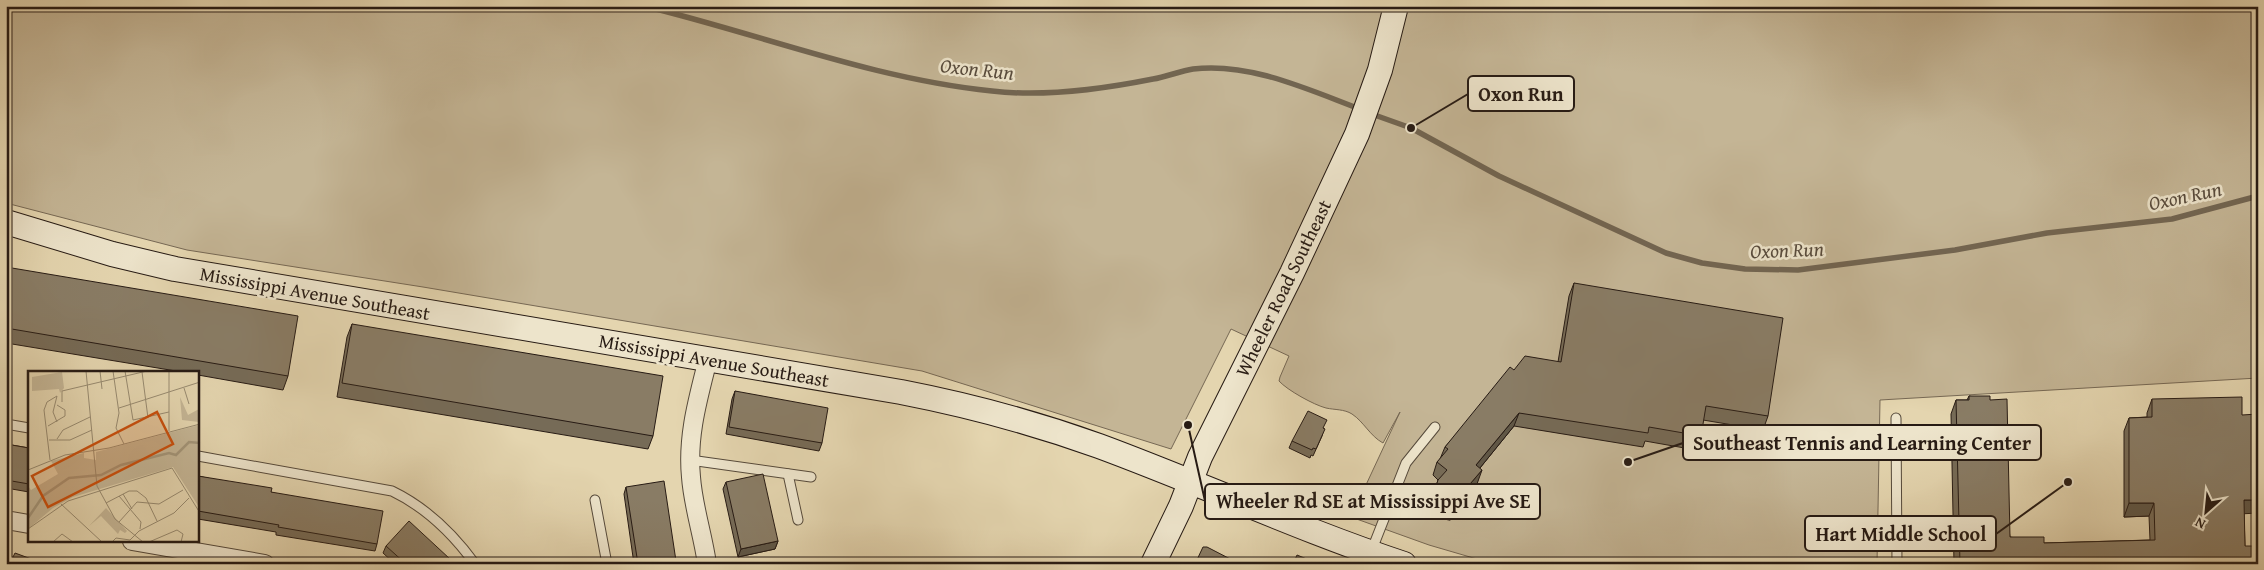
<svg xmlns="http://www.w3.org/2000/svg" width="2264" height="570" viewBox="0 0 2264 570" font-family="'Gentium Book Plus',serif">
	<rect width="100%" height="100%" fill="#e4d5af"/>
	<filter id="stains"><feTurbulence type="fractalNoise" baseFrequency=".004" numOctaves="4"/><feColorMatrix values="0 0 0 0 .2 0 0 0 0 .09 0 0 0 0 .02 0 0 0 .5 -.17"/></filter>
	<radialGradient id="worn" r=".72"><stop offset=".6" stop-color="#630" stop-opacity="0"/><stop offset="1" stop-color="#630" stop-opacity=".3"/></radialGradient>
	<path fill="#c4b595" stroke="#766854" d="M6,6H2258V378L1880,400L1877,564H1494L1429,545L1351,517L1400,412L1383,443C1370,436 1364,422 1352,414C1344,409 1335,410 1326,408C1314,405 1287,390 1279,381L1280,377L1289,356L1231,329L1171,449L922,371L423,287L187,250L6,203Z"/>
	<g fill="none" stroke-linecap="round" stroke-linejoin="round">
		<g stroke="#726551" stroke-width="5.5">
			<path d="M644,6C760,34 873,79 992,91C1042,97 1103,89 1153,79C1166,77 1180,71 1193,69C1250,62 1309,90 1360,109"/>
			<path d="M1369,113L1411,128L1499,176L1666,253L1702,263L1745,269L1798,270L1955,250L2047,233L2172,219L2258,196"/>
		</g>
		<defs>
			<g id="service">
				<path d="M1896,418L1897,564"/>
				<path d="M6,424L29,428"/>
				<path d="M198,456L392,491C425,507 454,535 475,564"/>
				<path d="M690,460L811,477"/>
				<path d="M788,474L798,520"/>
				<path d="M595,500L607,564"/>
				<path d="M1371,552L1406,463L1435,427"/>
			</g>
			<g id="minor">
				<path d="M6,520L29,524"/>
				<path d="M132,541L265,564"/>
				<path d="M707,564C703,535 693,506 691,477C687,436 698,399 708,359"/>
			</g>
			<g id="secondary">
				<path d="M6,222L112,254L175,269L901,392C968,405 1035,423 1099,446C1202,484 1301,530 1404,564"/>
				<path d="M1153,564L1181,506L1200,457L1292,273L1357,134L1380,70L1396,6"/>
			</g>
		</defs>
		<use href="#service" stroke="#564a3b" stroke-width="11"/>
		<use href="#minor" stroke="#564a3b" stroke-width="20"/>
		<use href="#secondary" stroke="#271b14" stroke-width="26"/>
		<use href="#service" stroke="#ede4cb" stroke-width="9"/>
		<use href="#minor" stroke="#ede4cb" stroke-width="18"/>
		<use href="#secondary" stroke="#ede4cb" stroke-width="24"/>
	</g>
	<g fill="#766b57" stroke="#271b14">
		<path d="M6,267L288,376L283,390L198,375V372H182L6,343Z"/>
		<path d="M1574,283L1768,416L1763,430L1703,420L1701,436L1696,450L1645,441L1643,447L1514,426L1480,468L1477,484L1471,491L1466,506L1457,518L1449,520L1439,518L1434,513L1431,502L1438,480L1433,475L1437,462L1440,459L1445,447L1514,370L1558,362L1569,296Z"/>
		<path d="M352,324L653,436L648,449L337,397L347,337Z"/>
		<path d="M735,391L822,443L819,451L726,434L732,399Z"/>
		<path d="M1969,396L1990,400L2010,537L2044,543L2150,540L2149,516L2124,517V431L2129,418L2147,417V413L2152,399L2244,514L2245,546L2258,564H1954L1951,414L1956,400H1967Z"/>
		<path d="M1324,428L1322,436L1313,456L1311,455L1310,458L1289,448L1292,441Z"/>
		<path d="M6,444L29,448V492L6,488Z"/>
		<path d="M198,476L271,492L377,544L375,551L276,535V532L198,519Z"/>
		<path d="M726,482L778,541L775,549L738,557L723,489Z"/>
		<path d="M626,487L676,561L675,564H634L624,494Z"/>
		<path d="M386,546L449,564H395L383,553Z"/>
	</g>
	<g fill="#605747" stroke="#271b14">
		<path d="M1519,413L1514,426L1471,479L1476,465Z"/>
		<path d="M1482,470L1477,484L1465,498L1470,484Z"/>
		<path d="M1471,492L1466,506L1457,518L1449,520L1454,507Z"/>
		<path d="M2244,500H2258V513L2239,514Z"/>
		<path d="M2129,503H2154L2149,516L2124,517Z"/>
		<path d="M778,541L775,549L738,557L741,549Z"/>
		<path d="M676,561L675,564H656Z"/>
	</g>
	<g fill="#897c65" stroke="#271b14">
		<path d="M6,267L298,316L288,376L6,328Z"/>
		<path d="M1574,283L1783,318L1768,416L1706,406L1701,436L1649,427L1648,433L1519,413L1476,465L1482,470L1470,484L1471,492L1462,504L1454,507L1444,504L1439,500L1435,489L1438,480L1447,470L1437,462L1448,449L1445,447L1510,367L1514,370L1525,356L1561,362Z"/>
		<path d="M352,324L663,376L653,436L342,383Z"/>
		<path d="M735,391L828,408L822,443L729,427Z"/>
		<path d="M1969,396H1990V400L2007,399L2010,537H2044V543L2155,540L2154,503H2129V418L2152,417V399L2242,397V415L2258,414V500H2244L2245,546H2258V564H1960L1956,400H1969Z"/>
		<path d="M1308,411L1327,420L1323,428L1325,429L1316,449L1313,448L1312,450L1292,441Z"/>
		<path d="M6,444L29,448V484L6,480Z"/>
		<path d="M763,474L778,541L741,549L726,482Z"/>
		<path d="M198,476L272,488L271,492L383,511L377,544L278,527L279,525L198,511Z"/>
		<path d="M664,481L676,561L656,564H638L626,487Z"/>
		<path d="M409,521L450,559L446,564H406L386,546Z"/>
		<path d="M1203,547H1207L1238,563L1195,564Z"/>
		<path d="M15,553L45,564H6V555L13,557Z"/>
		<path d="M1297,555L1319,564H1293Z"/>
		<path d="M57,559H60L75,564H56Z"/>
	</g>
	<g text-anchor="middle" stroke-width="5" stroke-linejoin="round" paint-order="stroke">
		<g font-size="19" fill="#271b14" stroke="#ede4cb">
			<text transform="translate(1283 288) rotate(-64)" y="7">Wheeler Road Southeast</text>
			<text transform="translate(315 293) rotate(10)" y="7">Mississippi Avenue Southeast</text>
			<text transform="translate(714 360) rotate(10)" y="7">Mississippi Avenue Southeast</text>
		</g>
		<g font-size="20" font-style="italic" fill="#594c3d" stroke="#ede4cb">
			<text transform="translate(977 69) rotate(6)" y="7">Oxon Run</text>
			<text transform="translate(2185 196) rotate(-12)" y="7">Oxon Run</text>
			<text transform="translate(1787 250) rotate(-2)" y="7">Oxon Run</text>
		</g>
	</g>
	<g transform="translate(28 371)">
		<rect width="171" height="171" fill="#e4d5af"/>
		<path d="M34,1L36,17L32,22L31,18L4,20V6ZM152,26L160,44L171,38V29L166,26L171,29V51L154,49ZM171,54V136L145,96L45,126L25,137L0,158V115L3,119L30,103L23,90L56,82V87L68,89V81ZM78,137L99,160L97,162L92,159L90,163L73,145L61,155Z" fill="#c4b595"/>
		<path fill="none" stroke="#a4967a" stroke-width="2.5" d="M0,147L15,125L41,107L73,104L93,94L141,82L148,84L161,71L172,72"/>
		<path fill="none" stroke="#988b71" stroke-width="1" d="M58,0L69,115L87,148L115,171M72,0L74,18M85,0L91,42L88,57L96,73M97,0L105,49L141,41M114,1L120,47M156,17L161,33M34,31V20L119,0M91,37L172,11M20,55L37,45V39L29,34M141,60V0M29,68L35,59L62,46M21,69H42L64,59M22,89L16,39L19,31L29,25L25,41L29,51M0,99L37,84L81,77L172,53M95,123L104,138M91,125L113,151L112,158M78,132L101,120H109L118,127L129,150M33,133L74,171M91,151L109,131L131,133L155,119M0,158L40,130L144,97L172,142M25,171L34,163L45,171M84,171L88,167L102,169L111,160L146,142L161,127M121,171L149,159L155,163L153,171"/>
		<path fill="#cb500d" fill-opacity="0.15" stroke="#cb500d" stroke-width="2.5" d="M129,41L145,73L20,136L4,105Z"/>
		<rect width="171" height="171" fill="none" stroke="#271b14" stroke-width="2.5"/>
	</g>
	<path fill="none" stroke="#271b14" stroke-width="2" d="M1411 128L1468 94M1628 462L1683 443M1188 425L1205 501M2068 482L1996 534"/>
	<g fill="#271b14" stroke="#ede4cb" stroke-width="2">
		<circle cx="1411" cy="128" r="5"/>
		<circle cx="1628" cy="462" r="5"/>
		<circle cx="1188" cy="425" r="5"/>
		<circle cx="2068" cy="482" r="5"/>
	</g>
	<g fill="#ede4cb" stroke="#271b14" stroke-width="2">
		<rect x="1468" y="76" width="106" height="35" rx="5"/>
		<rect x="1683" y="425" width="358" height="35" rx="5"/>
		<rect x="1205" y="484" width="335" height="35" rx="5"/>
		<rect x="1805" y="516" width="191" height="35" rx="5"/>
	</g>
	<g font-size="20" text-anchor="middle" font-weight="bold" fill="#271b14">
		<text x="1521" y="101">Oxon Run</text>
		<text x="1862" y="450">Southeast Tennis and Learning Center</text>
		<text x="1373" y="508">Wheeler Rd SE at Mississippi Ave SE</text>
		<text x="1901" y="541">Hart Middle School</text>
	</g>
	<rect width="2264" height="570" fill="none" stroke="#e4d5af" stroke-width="25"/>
	<rect x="8" y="8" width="2249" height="555" fill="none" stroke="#271b14" stroke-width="2.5"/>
	<rect x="12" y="12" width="2239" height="545" fill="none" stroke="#271b14"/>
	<g transform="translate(2206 512) rotate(207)" stroke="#ede4cb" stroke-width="4" paint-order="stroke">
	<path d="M0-4L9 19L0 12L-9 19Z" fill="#271b14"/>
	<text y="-8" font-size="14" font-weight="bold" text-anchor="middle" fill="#271b14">N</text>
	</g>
	<rect width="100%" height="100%" filter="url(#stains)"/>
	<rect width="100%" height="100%" fill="url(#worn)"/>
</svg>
